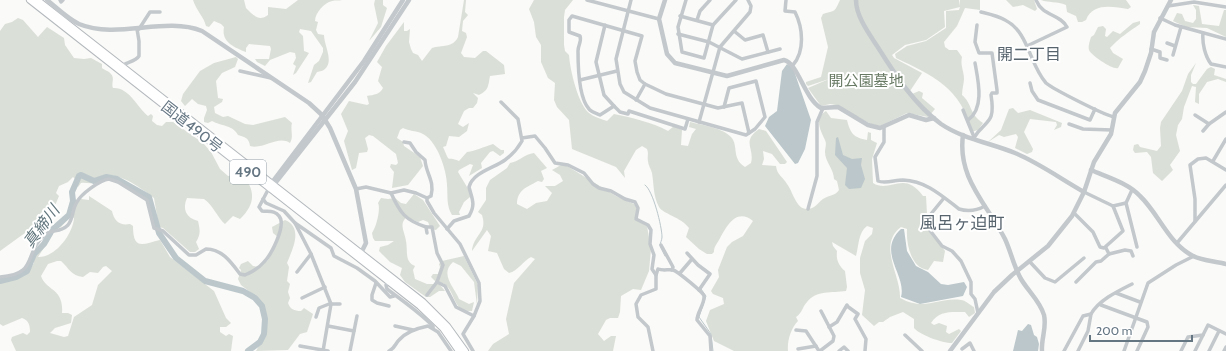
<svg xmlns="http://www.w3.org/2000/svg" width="1226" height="351" viewBox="0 0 1226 351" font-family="Cabin,'Noto Sans JP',sans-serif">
	<rect width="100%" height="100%" fill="#fafaf8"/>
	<g fill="#dadfd7" fill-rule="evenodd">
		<path d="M193,0H244L246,8C253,15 259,22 268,15V7L286,9L298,0H342C338,1 336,0 332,1C324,3 315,13 315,21L318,22L316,30L318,34L324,35C324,45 334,61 325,69C323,71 320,71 317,72L311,82L308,83L314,65L319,61L323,52V48L311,31L300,29L299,32L303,36L304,51L309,53L296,73L293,75L296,66L293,64L296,58L295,53L290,52L270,60L265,66L257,62L255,59H269L271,49L270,46L249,44L246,48V52C234,47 221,42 224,27L221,24L214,21L209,27L206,26C204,17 196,10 193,0Z"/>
		<path d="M375,0H383V5L387,8L381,27L369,41L378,23L374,4Z"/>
		<path d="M464,0H466L465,12L468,15L463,21L462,31L466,33L467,37L461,53L464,57L475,58L483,51H486L504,65L505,74L490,76C488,86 489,90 479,95L473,93L478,98L477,103L473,108H469L464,111L458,124L463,127L469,123L467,131L459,137L449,136L446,146L443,147C451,165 445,155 459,161L467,152C476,151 483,147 493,144L501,150H504V153L500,156L493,151L490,152L481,163L482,168L469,176L473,165L470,164L459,170L458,172L470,192V197L464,202L459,212L460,215H452C446,205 448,196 447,185C447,171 437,139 421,133C416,131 409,131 403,128L400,130L397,138L403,142L404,146L420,157L423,166L408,185L392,188L394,172L390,167L391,164L396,165L398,163L396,154L373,136L369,135L365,138L368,149L367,152L359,153L356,168L352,170L344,141L348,131L341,114L349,101L367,105L369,104L367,96C374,95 380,94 383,88L378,81L382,67L377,62L386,46L404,22V31H407L410,29L409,42L411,49L413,53L418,55L422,61L432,48C442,45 453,48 458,37Z"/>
		<path d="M534,0H573L565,10L564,17V45L565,51L569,55C570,70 578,104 589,113C594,117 601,119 607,121L614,114C633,118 651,122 668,131L674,126L682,130L681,145L688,146L692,134L696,129L689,127L690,122C702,125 723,128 731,137C739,146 731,158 745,167L751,163C755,148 741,142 759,129L766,131L787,162L785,164H780L772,154L763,151L764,159L762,165L776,166C777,175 783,177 787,184C794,193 797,216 814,207C817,205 820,201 823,199C829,195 835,196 839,190L837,181L834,179C834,169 825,162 825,152C825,148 827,144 825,140C820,130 814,118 826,111L831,118L847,120C850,133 854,138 867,140L868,132L871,133V140L877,143L872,159L873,183C890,194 904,169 923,196H926L927,214L923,220L922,225L932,234L945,251L943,262L934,261L928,270C911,268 906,244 907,229L901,227C877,245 901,275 900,298C926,312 937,297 961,300C965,300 970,305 974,307L975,313L969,317L965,312C952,312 939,310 931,323L934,325L939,323L947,326L946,332L949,334L959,329L961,331L952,343C942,343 920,335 914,328V319L903,312L890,317L883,322H879L874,326L862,315L865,290L860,273V258L865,241L872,234L873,228L867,226C858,233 859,245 856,256L832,242L833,246L837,251C836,259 838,265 845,271L847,287L846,291C832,293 816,290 807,302C802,307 803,312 796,317L798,321C791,328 787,341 788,351H734L714,341L706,321L710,310L724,304L723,298L713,294L711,291L719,277L718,270L727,247L732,242L743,236L753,221C736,207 726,227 719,240C716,245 714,247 714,252L712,254H707L699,249L686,237L689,228C681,217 663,214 659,207C653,196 654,184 652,173C651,169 648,165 648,161C647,156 649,154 647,149L642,146L636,150L624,171L625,178L616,167L572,149L569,120L557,107L554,100L555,83L548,78L541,62V45L536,37L534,22L529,9Z"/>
		<path d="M840,0H959L960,6V0H980V10L965,8L957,26L944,42L945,47L949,50H957L962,57C960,65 964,71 964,79C964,83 962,89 962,95C972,103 969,114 983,123L978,130L971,132C963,89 932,75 896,58L895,54L907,46L926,41L946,28V11L959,10L960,7L944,11L945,27L926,40L905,45L892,55L894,58L922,73L910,91L912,94L919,91L923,93L922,98L935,109L928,117L907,113L880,126L871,124L836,105L830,104L821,106L808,88L829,79L808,86L806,84V82L821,77L828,47L821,18L823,14C836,10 834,13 840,0Z"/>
		<path d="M1006,0H1034L1037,9L1035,11L1023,5L1013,7Z"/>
		<path d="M1041,0H1126L1131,7L1128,9C1113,7 1093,2 1086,20L1082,22H1078L1076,16L1067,12L1066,5C1057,1 1049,3 1041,0Z"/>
		<path d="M1193,5L1199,6L1202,24L1219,26L1224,10H1226V37L1207,28L1186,27L1173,21L1177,13L1182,14L1185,21L1193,23L1196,19V10Z"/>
		<path d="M18,18L23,20L38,37L47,27L64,38L65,45L74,58L84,59L91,58L102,64V68C104,70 109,71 111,74C115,78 111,84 113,88C129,87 137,107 148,116L151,114L153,116L152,121L157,125L162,126L166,122H173L203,143L211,152L220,169L228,176L241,174C256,189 256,204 240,219L233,216L225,224C217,217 213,205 204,199L187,198C182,209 186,218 198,221C200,230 201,234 196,242L199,249L195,252H190L163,228L159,227L154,198C142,189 125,176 109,175C103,175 101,179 96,182C91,185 86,182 81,183L78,187L76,186L77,181L73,177L68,182L59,186L56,193L59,196L54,208L46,219L35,221L29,230L0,251V31L5,24L12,22Z"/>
		<path d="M1140,21V24C1130,31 1119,38 1110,48L1113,53L1123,59L1118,68C1113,70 1092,56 1089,50C1088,45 1090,41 1091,37L1094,35L1098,27L1103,26L1106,29L1105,36L1107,37L1113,31L1120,34L1133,23Z"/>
		<path d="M236,57L238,59L235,67L222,73L216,81L218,98L223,99L222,102L214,107L215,113L223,117L228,116L245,124L253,125L285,117L292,123C290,130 294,136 290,143C278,135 263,150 250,146C249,138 245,137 238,135C233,125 221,126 212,121L208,123L204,122V118L207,110L206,106L198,104L192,99L185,106L181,101L183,94L200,71L214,63Z"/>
		<path d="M1196,63L1191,75V82L1193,84H1196L1207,69L1211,67L1215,69L1214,75L1226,79V82L1218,79L1207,82L1199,94V104L1195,102L1196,87L1192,86L1184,107L1182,119L1178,125L1176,135L1180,151L1170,165L1173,170L1162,181L1153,173L1151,157L1147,152L1135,153L1133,150L1134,145L1138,144L1140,147L1157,151L1161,146L1160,128L1161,122L1182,91L1188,74Z"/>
		<path d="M1013,108L1018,113L1030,110L1062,123L1061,127L1054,130L1057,125L1056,122L1030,119L1024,132L1033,149L1032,152L1027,154L1015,148L1018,137L1016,134L1004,137L999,135L988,142L1001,130L1009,109Z"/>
		<path d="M534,153L547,168L541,171L544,179L542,182L538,181C527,187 517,190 517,204L527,209L536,203L547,201L552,193L545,186H555L563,181L560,175L552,170L561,165L567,166L616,196L636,205L637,209L635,219L647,226L651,249L649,271L641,290L633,289L621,296L620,312L618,318H610L606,320L598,334L604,341L611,336H616L613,351H488L493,344L509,334L506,319L514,283L535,259L531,257C523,261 518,271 509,273L504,269L497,253L488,251L491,236L487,230L472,251C473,235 488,233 482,215L478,212L486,200V188L490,180L507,168L510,163C518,162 525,154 534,153Z"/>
		<path d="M414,194L423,200L440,226L436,230L431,229L428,222L423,220L418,222L407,217C398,224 405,232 406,241C408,250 404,262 415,266L413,270L415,279L427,284H435V281L431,277L433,274H438L440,267L439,264L442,261L464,256L478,285L477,305L474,282L461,266L453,262C439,274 455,288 459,299L469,304L474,302L472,311C452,313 456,290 443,283L440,285L445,291H439L430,297H426L405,282L400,275L402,268L390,262L379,251L380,247L388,245L394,241H375L373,238L372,233C376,228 381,209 378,203L381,198L388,199L395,198L401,203L406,204Z"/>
		<path d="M89,196L112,211C114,221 120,226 130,224L133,226C133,251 143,244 160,240L170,257L214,291L226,318L231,323L226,327H220V332L226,336L229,334L233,336L231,351H16L11,340L12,337L23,333L27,335L30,332C30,326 29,320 22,318L3,326L0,324V279H16L27,274L34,263V252L49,233L53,234L38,257C55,258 73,234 74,218L71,216L61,227L55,229L54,227L66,215L74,200L81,199L89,200ZM57,261H61C69,268 71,276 83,277L90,272L98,273L103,267L106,266L112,271L98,285L92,305L74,317L68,336L64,337L50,333L55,328L71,323L72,315L68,313H62C64,288 46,291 41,276L48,264Z"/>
		<path d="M285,220C304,228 292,250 287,263L289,267L287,281L290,284L288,292L290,298L288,303C290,309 294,311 301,311L304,308L313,314L307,332L300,334L288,350L256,351L267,331V320L264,308L259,299L241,285L238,279L241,270L239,268L241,264L248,261L253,266L260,267L268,260L279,238L273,233L272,227Z"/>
	</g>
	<g fill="#bbc7cb">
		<path d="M787,64L793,68L811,120L805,149L798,163L795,164L765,126L769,117L777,111L782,71Z"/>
		<path d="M838,137L843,155L852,159L862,158L861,165L865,179L861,188L849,189L845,185L847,168L835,155L836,138Z"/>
		<path d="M901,229H904L907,251L916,266L928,272L941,284L948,285L964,282L967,287L963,296L920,304L901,297C907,275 876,252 901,229Z"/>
		<path d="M1028,324L1031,325L1034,335L1037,337L1039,344L1038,351H1013L1018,330L1022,331Z"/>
	</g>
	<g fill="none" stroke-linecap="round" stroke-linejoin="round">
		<g stroke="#bbc7cb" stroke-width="1">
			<path d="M645,185C653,190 662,227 662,237C662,240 660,243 660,246L665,256"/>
			<path d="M701,289L706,296L699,317L711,334L713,351"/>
		</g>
		<path stroke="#bbc7cb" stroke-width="6" d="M0,281L16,277L27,271L34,254L44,244L52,230L69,215L73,201L72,192L79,176L81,175L94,181L106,177L117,179L149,197L159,233L176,258L205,281L243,291L255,298L262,306L265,319L264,334L260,342L248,351"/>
		<defs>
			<g id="trunk">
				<path d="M30,0L420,306L443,328L459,351"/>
				<path d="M37,0L423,302L447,326L465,351"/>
			</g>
		</defs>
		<use href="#trunk" stroke="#b4b9bd" stroke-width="8"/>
		<g stroke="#c3c8cc" stroke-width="3.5">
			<path d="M60,0L61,2L63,0"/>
			<path d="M587,0L659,19"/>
			<path d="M631,0L616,59L620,84L624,92L650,108L746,135L755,129L765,117L756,81L729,88L724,107"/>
			<path d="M686,0L678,27L682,52L704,58L713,25L736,0"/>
			<path d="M786,0L785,11L795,12C803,28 805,51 793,65"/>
			<path d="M1168,6L1194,2L1226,7"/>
			<path d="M981,12C989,14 998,16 1005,20C1029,32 1029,64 1046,83C1053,89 1104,115 1114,117"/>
			<path d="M680,16L713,25"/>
			<path d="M1160,18L1175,25L1226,39"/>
			<path d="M697,20L700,11L710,0"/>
			<path d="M605,25L596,62L604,95L614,106L600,115C596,113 591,112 589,109C579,98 578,65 578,51C578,45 582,41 580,36L569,32V20L572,16L642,36L635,61L637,72L640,80L645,84L666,94L718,108L742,103L749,133"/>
			<path d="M139,29L150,12H160"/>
			<path d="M734,31L745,40L763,35L768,52"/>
			<path d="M1203,33C1202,43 1205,56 1211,64L1226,67"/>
			<path d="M678,34L709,42L742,59L780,49"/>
			<path d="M1167,43L1175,46"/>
			<path d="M1027,46L1067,27C1059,13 1043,17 1036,0"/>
			<path d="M1151,49L1160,52V58L1167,60"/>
			<path d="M1173,55L1181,27"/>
			<path d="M120,67C126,62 135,62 139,56V41L137,29"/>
			<path d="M240,71L271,78"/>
			<path d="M580,80L617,71"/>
			<path d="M1030,83L1032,91L1038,100L1090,120L1095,109"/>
			<path d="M636,100L645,84"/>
			<path d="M614,106L620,112L628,114L629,111L685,129L688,119"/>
			<path d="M963,110L974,137"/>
			<path d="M1195,115L1209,124"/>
			<path d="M968,120C985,108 978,80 975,63"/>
			<path d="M699,122L720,47L750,12L751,6L748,0"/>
			<path d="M1069,124L1083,129L1112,130"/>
			<path d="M884,127V142L875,157L878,181C885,184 895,180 903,180C926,181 941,195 959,209C968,212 976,211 985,206"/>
			<path d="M1203,131L1209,124L1226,112"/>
			<path d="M522,138L535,136L545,148L555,163L568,165L584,173L593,184L599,188L611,191L625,199L635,202L638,208L636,219L648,225L651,230L650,244L654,255L652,269L656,275"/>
			<path d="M973,139C985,119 996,126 991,95L992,93H997V90L992,53H979L975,42L977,25"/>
			<path d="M1213,161L1226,139"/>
			<path d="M356,189L366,187L391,193L404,190L416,193L427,198L431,196C435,181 426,174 425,160L416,152L410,143L404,142"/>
			<path d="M1132,190L1126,203L1137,247"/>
			<path d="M1084,192L1113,206L1126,203"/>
			<path d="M391,193C400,213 405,220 426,227L427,233"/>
			<path d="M427,198V201L434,213L460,244L479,283L480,301L474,316L463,334L473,351"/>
			<path d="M944,198L926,220L925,224L942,246L952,251L961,261L971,282V294L975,299L978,313"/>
			<path d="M263,199L266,203L284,211L295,223L311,254L331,304L323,351"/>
			<path d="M808,209L817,176V122L823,108"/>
			<path d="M1074,213L1093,232L1100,247L1104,248L1123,231L1113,206"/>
			<path d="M1195,221V199L1190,165L1198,159L1206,158L1226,170"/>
			<path d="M295,223L331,248L334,256L357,268L375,281L390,297L394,296"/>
			<path d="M426,227H432L437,253L443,265L437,282L427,295"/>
			<path d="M447,229L454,221L469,216C476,204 472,199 469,187C473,172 494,168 505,160C512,155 518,148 522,141L518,119L501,102"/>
			<path d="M1177,243L1226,185"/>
			<path d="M661,245L673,267L672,270"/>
			<path d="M687,253L698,265L710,274L699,290"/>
			<path d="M1109,254L1125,250L1131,251L1133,256"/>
			<path d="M1030,262L1045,278L1055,282L1084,258"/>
			<path d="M297,272L311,254"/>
			<path d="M680,273L692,259"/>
			<path d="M0,277C40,274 22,253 46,234C53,229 60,233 68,225C74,217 72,209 77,202C81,194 100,180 109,179L118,182L147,200L154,228L163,231L189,255H196L206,249C222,249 231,262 240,274L245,275C252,272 259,268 264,262C271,255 287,225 279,216C275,210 268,212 262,211L259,207L269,188"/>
			<path d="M388,282L386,285L387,289C403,301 419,312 433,326V328"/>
			<path d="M437,282L445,286L456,307L474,316"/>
			<path d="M1076,282L1096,262L1101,261L1109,254L1106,248"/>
			<path d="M376,283L372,295V300L377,303L389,306"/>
			<path d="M1116,293L1140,302"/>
			<path d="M302,298L325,287"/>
			<path d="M1101,305L1147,322L1148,327L1137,351"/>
			<path d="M847,306L858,314L855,319L866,339L865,351"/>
			<path d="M316,317L319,308L329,304H340"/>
			<path d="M328,326L354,331"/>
			<path d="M395,326L413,330"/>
			<path d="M829,327L837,322L847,305"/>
			<path d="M796,330L806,331L819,351"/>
			<path d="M905,335L922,351"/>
			<path d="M300,346L328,351"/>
			<path d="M798,349L816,346"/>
			<path d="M962,349L970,343L974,351"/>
			<path d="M350,351L357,316"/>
			<path d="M389,351C395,348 395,344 399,340C406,332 418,328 428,326L438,332L451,351"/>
			<path d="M653,351L648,327L638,317L636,304L641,295L656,289V275L658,269C663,271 669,269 673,270C677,271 703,292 704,296C705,304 697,312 697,320L710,336L711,351"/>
			<path d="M820,351L833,341L834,336L821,311"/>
			<path d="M839,351L844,347L848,351"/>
			<path d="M1064,351L1083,316L1091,314C1099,300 1118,291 1132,284"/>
			<path d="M1078,351L1088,331L1091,314"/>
			<path d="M1124,351L1148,283L1176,265L1194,256"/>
			<path d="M1181,351L1188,337L1203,335L1208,325L1226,334"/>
			<path d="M1195,351L1203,335"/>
			<path d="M1209,351L1219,331"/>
			<path d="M1224,351L1226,347"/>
		</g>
		<g stroke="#c3c8cc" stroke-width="4.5">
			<path d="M47,0C57,8 68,19 79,24C118,40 164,16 202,31L309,103L322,115L330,128L356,189L366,243L360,255"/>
			<path d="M665,0L659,19L667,54L675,63L727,76L784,60C798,63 804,98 821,108L838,107L868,125L880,128L909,115L926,120L934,118"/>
			<path d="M856,0C856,17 870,35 879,49C896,76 915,105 941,124C963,139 991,143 1015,153C1039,163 1061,179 1084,192"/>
			<path d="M963,135C957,178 987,204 1005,239C1011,252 1014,267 1021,279C1028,291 1040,301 1044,315C1047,327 1041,339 1042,351"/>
			<path d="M1091,170C1107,177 1128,183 1140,196C1159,214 1168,243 1193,256C1203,261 1215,261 1226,264"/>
			<path d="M270,185L364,61L403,0"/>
			<path d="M272,187L355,82L409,0"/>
			<path d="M950,351L994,292L1012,275L1048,246L1072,216L1084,192L1094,162L1111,134L1115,113L1140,82L1145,71L1151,53L1154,32L1171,0"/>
		</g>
		<use href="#trunk" stroke="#fff" stroke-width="6"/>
	</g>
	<g text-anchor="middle" stroke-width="4" stroke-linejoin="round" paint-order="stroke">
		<rect fill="#fff" stroke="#939fa8" stroke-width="1" x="230" y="160" width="36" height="24" rx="3"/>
		<g font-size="14" font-weight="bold" fill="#657683">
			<text x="248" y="177">490</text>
		</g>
		<g font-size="15" fill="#687a64" stroke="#fff">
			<text x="866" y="86">開公園墓地</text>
		</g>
		<g font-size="15" fill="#657683" stroke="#fff">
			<text transform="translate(192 127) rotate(38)" y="5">国道490号</text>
		</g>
		<g font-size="16" fill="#57646e" stroke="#fff">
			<text x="1029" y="60">開二丁目</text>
		</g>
		<g font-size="16" font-style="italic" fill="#60757c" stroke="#fff">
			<text transform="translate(41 226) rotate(-53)" y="6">真締川</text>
		</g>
		<g font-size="17" fill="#57646e" stroke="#fff">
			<text x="962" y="229">風呂ヶ迫町</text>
		</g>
	</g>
	<path d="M1090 335v6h102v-6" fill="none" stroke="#657683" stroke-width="2"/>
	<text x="1096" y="335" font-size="12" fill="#657683" stroke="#ffffff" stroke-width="3" paint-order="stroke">200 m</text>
</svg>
